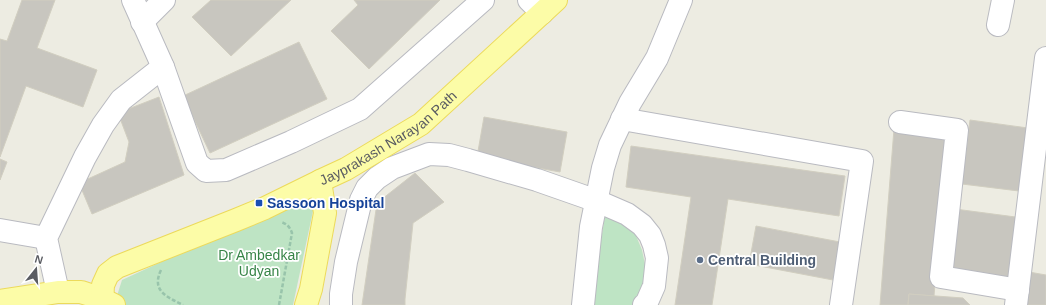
<svg xmlns="http://www.w3.org/2000/svg" width="1046" height="305" viewBox="0 0 1046 305" font-family="Arial,sans-serif">
	<rect width="100%" height="100%" fill="#edece2"/>
	<g fill="#bee4c4">
		<path d="M311,193L313,211L293,305H122L115,302L122,280Z"/>
		<path d="M605,215L634,231L642,250L646,269L640,298L635,305H591Z"/>
	</g>
	<g fill="#c8c6bf" stroke="#d1cec0">
		<path d="M22,0H55L37,48L97,70L83,107L26,86L0,157V39L7,41Z"/>
		<path d="M211,0H291L231,56L192,17Z"/>
		<path d="M354,0H440L369,69L331,31L358,5Z"/>
		<path d="M299,42L327,99L210,153L183,96Z"/>
		<path d="M159,97L184,175L92,214L79,183L125,162L129,142L118,113Z"/>
		<path d="M484,117L567,132L560,172L477,157Z"/>
		<path d="M970,120L1035,129L1027,192L962,184Z"/>
		<path d="M894,129L947,134L934,296L909,294L908,305H880Z"/>
		<path d="M631,146L845,176L839,216L728,199L712,305H675L691,197L626,187Z"/>
		<path d="M0,159L7,162L0,180Z"/>
		<path d="M415,173L444,202L413,223L405,299V305H362L377,203Z"/>
		<path d="M955,209L1023,218L1015,278L948,270Z"/>
		<path d="M756,226L840,242L833,280L749,264Z"/>
		<path d="M1029,272L1046,275V305H1024Z"/>
		<path d="M909,294L963,298L970,305H908Z"/>
	</g>
	<g fill="none" stroke-linecap="round" stroke-linejoin="round">
		<defs>
			<g id="minor">
				<path d="M133,0L163,67L197,163L206,171L226,170L291,142L360,109L483,0"/>
				<path d="M529,0L542,13"/>
				<path d="M142,22L164,0"/>
				<path d="M998,25L1003,0"/>
				<path d="M622,119L862,161L841,305"/>
				<path d="M900,122L957,130L941,277L1018,290"/>
				<path d="M0,230L46,238"/>
				<path d="M58,292L46,238L85,157L103,125L121,100L163,67"/>
				<path d="M341,305V294L346,262L361,200L367,188L377,178L392,168L429,154L449,155L468,160L537,180L597,201L627,214L642,225L650,235L654,245L657,258L654,286L647,302L644,305"/>
				<path d="M583,305L591,227L603,168L610,145L630,103L657,58L681,0"/>
				<path d="M1016,305L1046,58"/>
			</g>
			<g id="major">
				<path d="M0,301L58,292H81L102,299L114,305"/>
				<path id="s1" d="M102,305L103,285L108,274L117,267L236,220L265,208L320,181L346,169L421,124L556,0"/>
				<path d="M306,305L311,289L325,213L320,181"/>
			</g>
		</defs>
		<use href="#minor" stroke="#b9bac0" stroke-width="24"/>
		<use href="#major" stroke="#ecda5b" stroke-width="24"/>
		<g stroke="#98c4ab" stroke-width="2.5" stroke-dasharray="4 2" stroke-linecap="butt">
			<path d="M161,270C151,291 167,297 183,305"/>
			<path d="M279,305L292,233C290,227 287,224 281,222"/>
		</g>
		<use href="#minor" stroke="#fff" stroke-width="22"/>
		<use href="#major" stroke="#fcfca7" stroke-width="22"/>
	</g>
	<rect fill="#1a4fb4" stroke="#fff" stroke-width="1.5" x="255" y="199" width="8" height="8" rx="2"/>
	<circle fill="#5c6f8a" stroke="#fff" stroke-width="1.5" cx="700" cy="260" r="4"/>
	<g text-anchor="middle" stroke-width="3.5" stroke-linejoin="round" paint-order="stroke">
		<g font-size="14" fill="#5a5c62" stroke="#fff">
			<text dy="5" stroke="none"><textPath href="#s1" startOffset="345">Jayprakash Narayan Path</textPath></text>
		</g>
		<g font-size="14" font-weight="bold" fill="#164399" stroke="#fff" text-anchor="start">
			<text x="267" y="208">Sassoon Hospital</text>
		</g>
		<g font-size="14" fill="#378447" stroke="#fff">
			<text x="259" y="260">Dr Ambedkar<tspan x="259" dy="16">Udyan</tspan></text>
		</g>
		<g font-size="14" font-weight="bold" fill="#4e5e75" stroke="#fff" text-anchor="start">
			<text x="708" y="265">Central Building</text>
		</g>
	</g>
	<g transform="translate(36 269) rotate(17)" stroke="#ffffff" stroke-width="3" paint-order="stroke">
	<path d="M0-3L7 15L0 10L-7 15Z" fill="#5a5c62"/>
	<text y="-6" font-size="11" font-weight="bold" text-anchor="middle" fill="#5a5c62">N</text>
	</g>
</svg>
